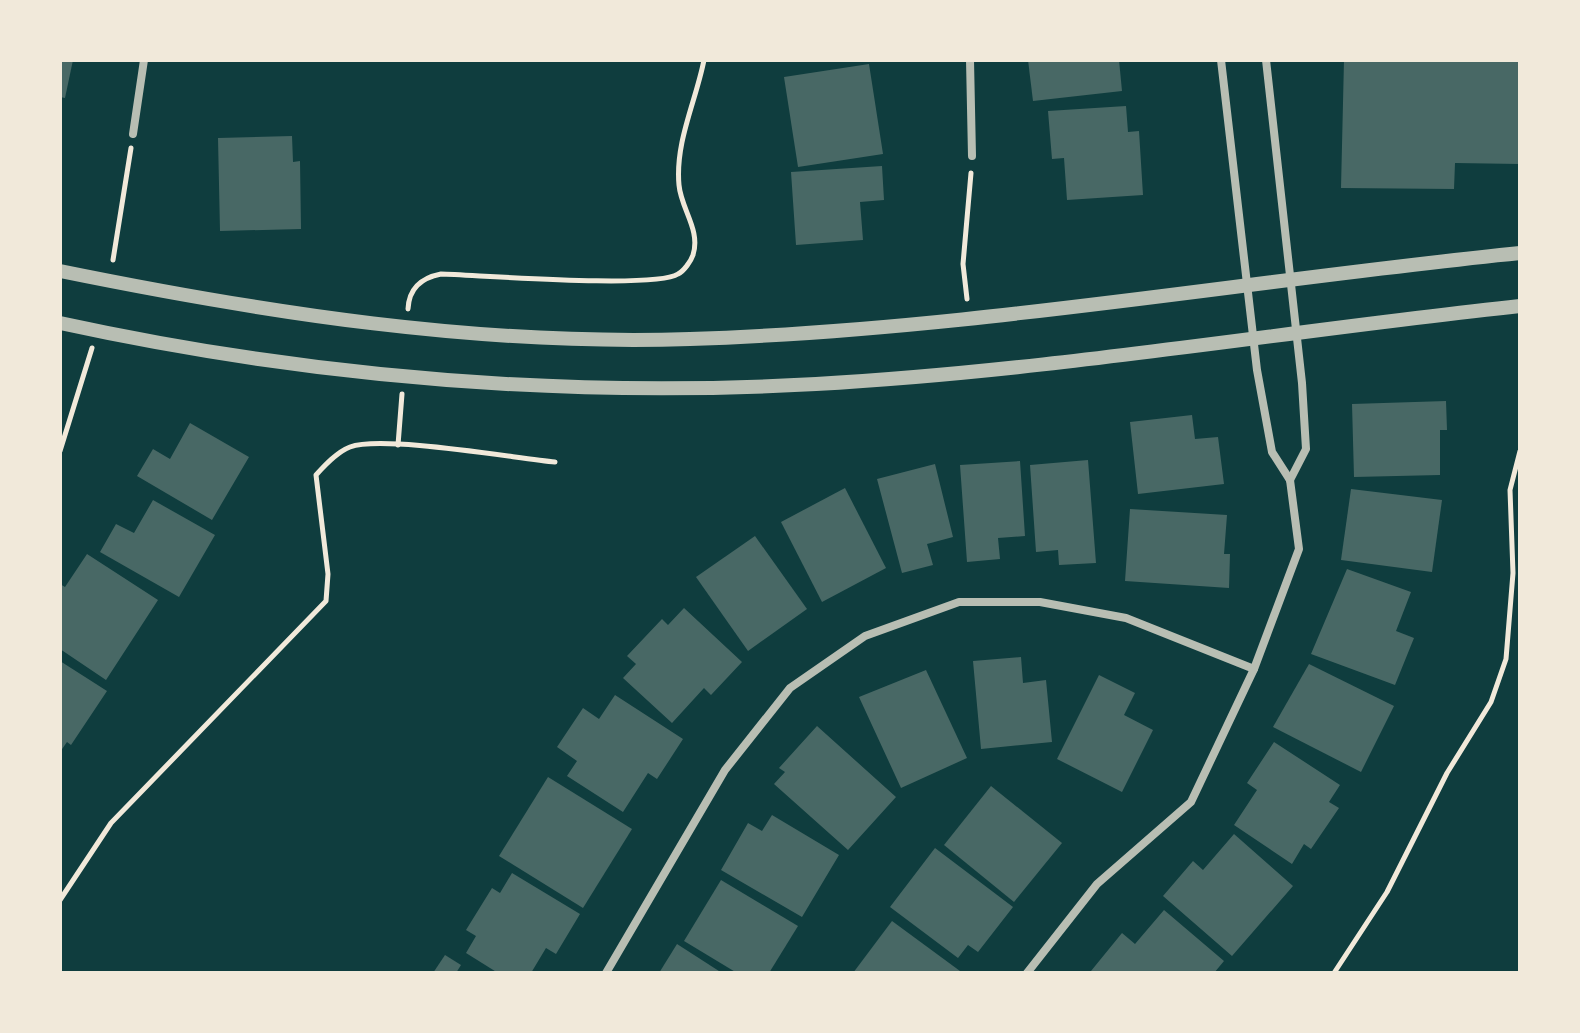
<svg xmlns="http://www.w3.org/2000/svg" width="1580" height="1033" viewBox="0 0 1580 1033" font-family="'PT Sans Narrow',sans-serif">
	<rect width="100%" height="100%" fill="#0f3d3e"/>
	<g fill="#486865">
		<path d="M60,60H73L65,98L60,97Z"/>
		<path d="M1028,60H1119L1122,91L1033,101Z"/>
		<path d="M1344,60H1520V164L1455,163L1454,189L1341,188Z"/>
		<path d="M869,64L883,154L798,167L784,77Z"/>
		<path d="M1126,106L1128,132L1139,131L1143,195L1067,200L1064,158L1052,159L1048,111Z"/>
		<path d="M292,136L293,162L300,161L301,229L220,231L218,138Z"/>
		<path d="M882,166L884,200L860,202L863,240L796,245L791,172Z"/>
		<path d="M1446,401L1447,430H1440V475L1354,477L1352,404Z"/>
		<path d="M1192,415L1195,439L1218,437L1224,484L1138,494L1130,422Z"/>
		<path d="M190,423L249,457L212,520L137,476L153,449L170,459Z"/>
		<path d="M1088,460L1096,563L1059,565L1058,550L1036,552L1030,465Z"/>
		<path d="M1020,461L1025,536L998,538L1000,559L967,562L960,465Z"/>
		<path d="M935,464L953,537L927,544L933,565L902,573L877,479Z"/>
		<path d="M845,488L886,568L822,602L781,522Z"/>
		<path d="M1351,489L1442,500L1432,572L1341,560Z"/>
		<path d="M153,500L215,535L179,597L100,552L116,524L134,533Z"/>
		<path d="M1130,509L1227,515L1224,554H1230L1229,588L1125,581Z"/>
		<path d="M755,536L807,609L748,651L696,577Z"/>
		<path d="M87,554L158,600L106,680L60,649V584L65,587Z"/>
		<path d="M1347,569L1411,592L1396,631L1414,638L1395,685L1311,654Z"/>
		<path d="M684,608L742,662L711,695L704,688L672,723L623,678L636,664L627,656L662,619L668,625Z"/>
		<path d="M1021,657L1023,683L1046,680L1052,742L981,749L973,661Z"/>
		<path d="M60,661L107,691L71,745L67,742L60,752Z"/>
		<path d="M1309,664L1394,706L1361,772L1273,727Z"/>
		<path d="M926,670L967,758L901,788L859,697Z"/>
		<path d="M1099,675L1135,693L1124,715L1153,730L1122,792L1057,759Z"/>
		<path d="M615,695L683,739L657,779L648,773L623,812L567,776L577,761L557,747L583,708L599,719Z"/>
		<path d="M817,726L896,797L848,850L774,784L785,772L779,768Z"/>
		<path d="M1274,742L1340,785L1329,802L1339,808L1311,849L1304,844L1292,864L1234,825L1257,790L1247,783Z"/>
		<path d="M548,777L632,829L583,908L499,856Z"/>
		<path d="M991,786L1062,843L1014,902L944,845Z"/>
		<path d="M772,815L839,855L802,917L721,870L748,823L762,831Z"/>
		<path d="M1234,834L1293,886L1232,956L1163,896L1193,861L1203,870Z"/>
		<path d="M935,848L1013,907L978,952L968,945L958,958L890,907Z"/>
		<path d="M512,873L580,914L556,954L546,948L531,973H498L466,953L476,936L466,930L492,888L500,893Z"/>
		<path d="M721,880L798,926L769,973H737L684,941Z"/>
		<path d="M1164,910L1224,961L1214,973L1091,971L1122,933L1135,944Z"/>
		<path d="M892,921L960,971L959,973H853Z"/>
		<path d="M677,944L722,973H659Z"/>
		<path d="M445,955L461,965L456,973H433Z"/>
	</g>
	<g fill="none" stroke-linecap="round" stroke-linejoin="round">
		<g stroke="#f1e9da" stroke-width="5">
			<path d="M113,260L131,148"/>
			<path d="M967,299L963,264L971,173"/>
			<path d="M408,309C409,288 421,278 441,274C479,275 655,289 678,274C684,271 691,261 693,255C701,230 681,209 679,185C675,142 696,101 704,60"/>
			<path d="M398,445L402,394"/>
			<path d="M60,451L92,348"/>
			<path d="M60,900L111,823L326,601L328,574L316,475C325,465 337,452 350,447C382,435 514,458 555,462"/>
			<path d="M1334,973L1387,892L1447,773L1491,702L1506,659L1513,573L1510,490L1520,451"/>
		</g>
		<g stroke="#b8beb3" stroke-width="8">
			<path d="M970,60L972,156"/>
			<path d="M1266,60L1302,383L1306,449L1290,480"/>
			<path d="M133,134L144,60"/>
			<path d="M606,973L725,770L790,688L865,636L959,602H1040L1126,618L1254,669"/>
			<path d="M1027,973L1097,884L1191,802L1254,669L1299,549L1290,480L1272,452L1257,370L1221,60"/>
		</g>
		<g stroke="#b8beb3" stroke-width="14">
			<path d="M60,271C266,313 479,346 690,339C968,330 1243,281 1520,253"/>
			<path d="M60,323C308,377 562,398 816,384C1051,371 1286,331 1520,306"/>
		</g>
	</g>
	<rect width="1580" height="1033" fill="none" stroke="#f1e9da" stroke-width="124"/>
</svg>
